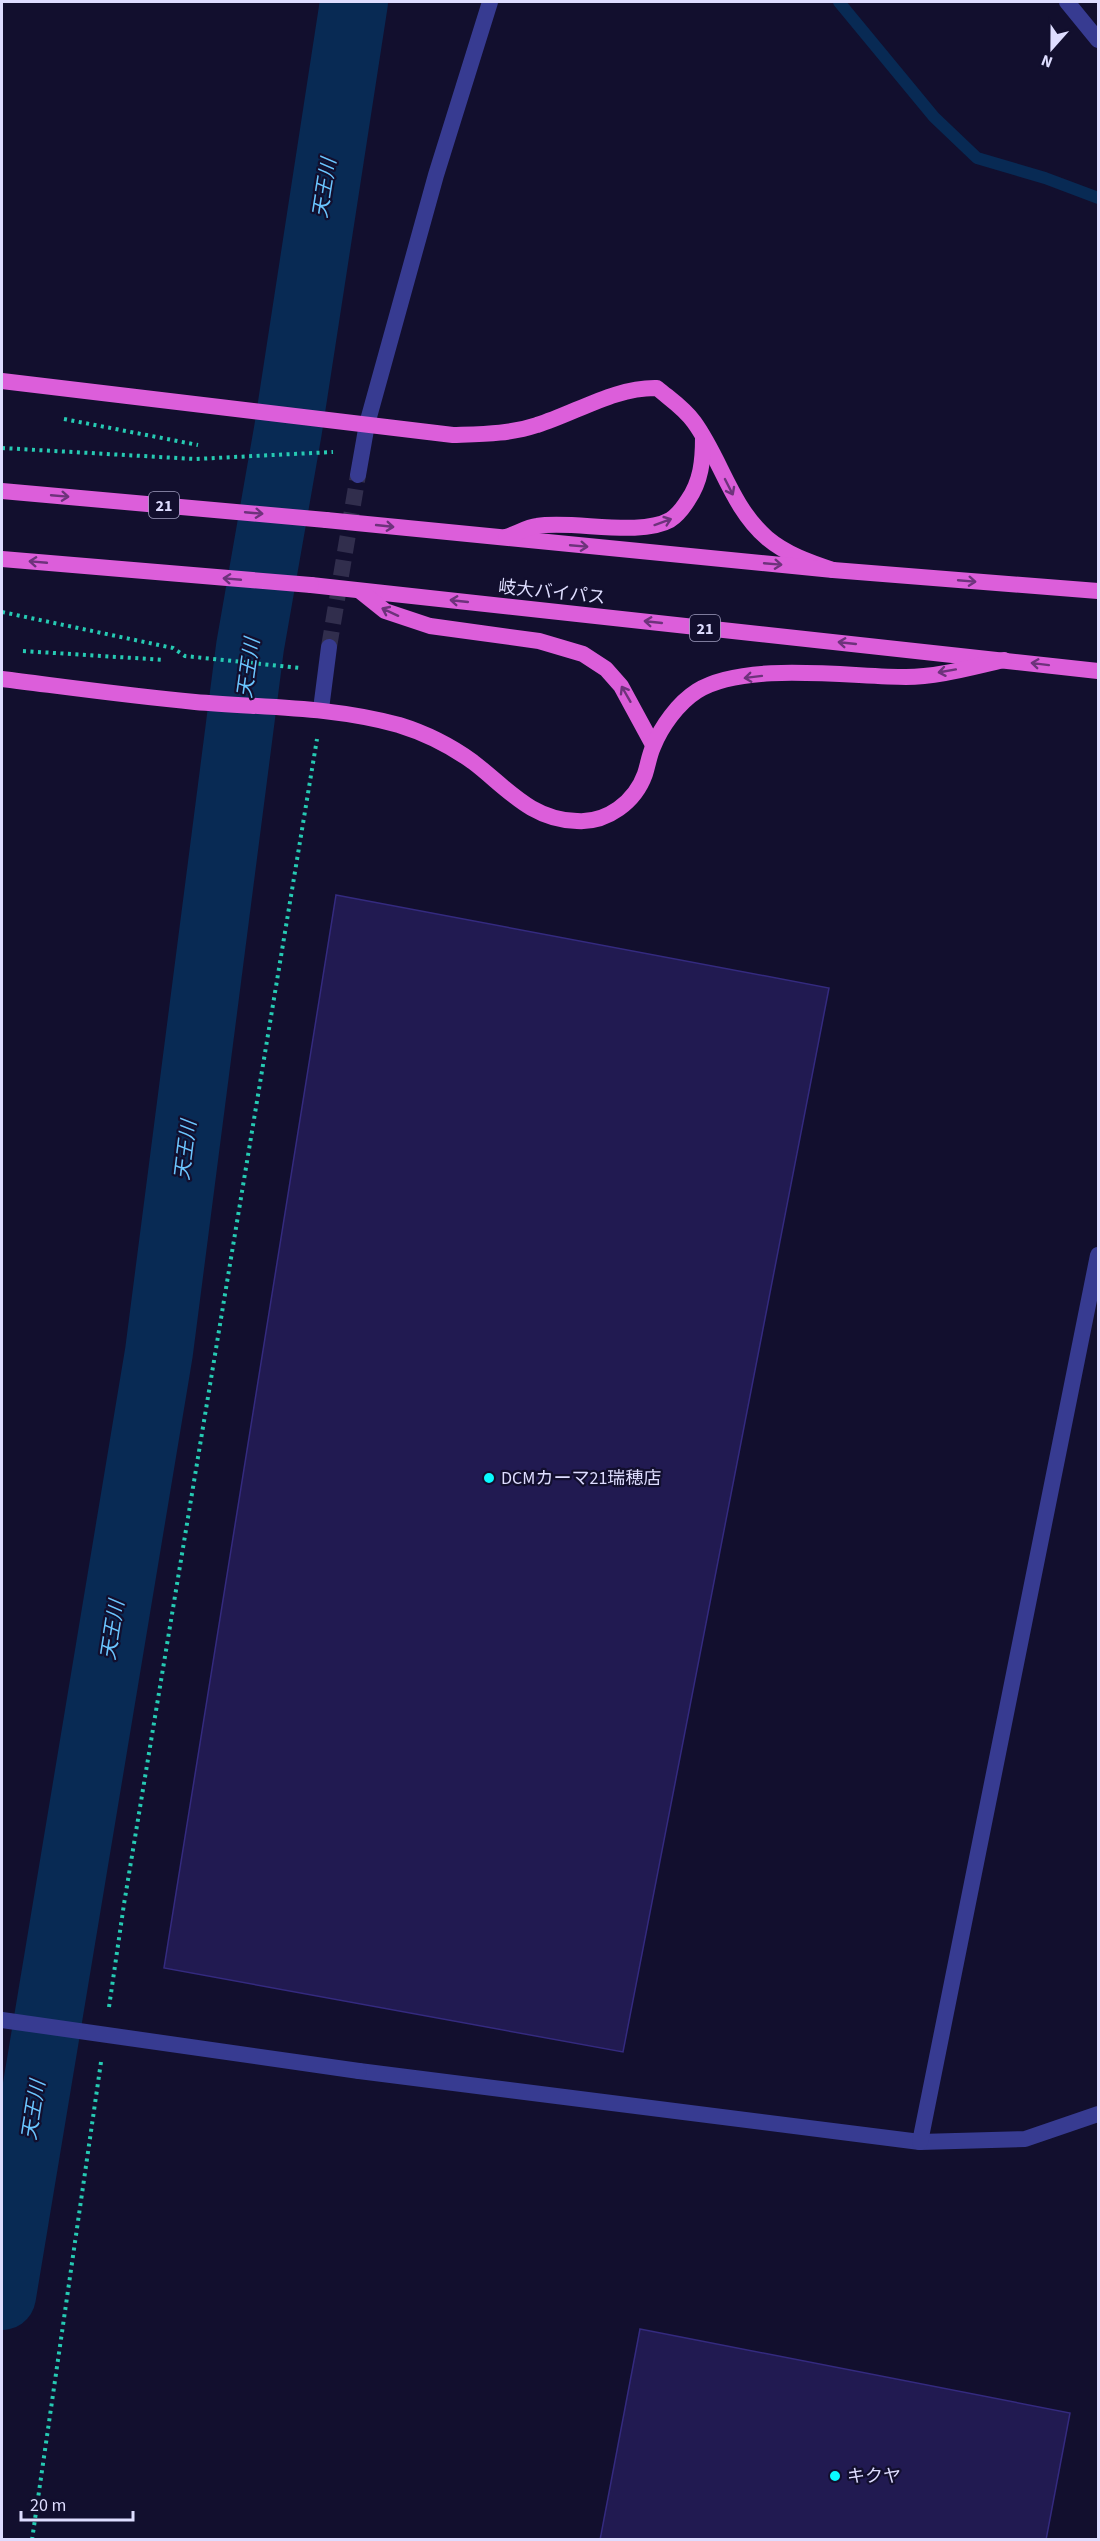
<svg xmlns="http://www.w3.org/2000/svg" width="1100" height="2541" viewBox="0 0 1100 2541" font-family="'Source Sans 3','Noto Sans JP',sans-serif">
	<rect width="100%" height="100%" fill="#120f2e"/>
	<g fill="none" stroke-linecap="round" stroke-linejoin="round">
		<path stroke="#082a54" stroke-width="12" d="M839,2L934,117L977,158L1045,178L1098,198"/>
		<path stroke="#082a54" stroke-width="68" d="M2,2296L159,1352L250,647L288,430L354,2"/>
	</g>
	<g fill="#211a51" stroke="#342a7f" stroke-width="1.5">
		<path d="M336,895L829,988L623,2052L164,1968Z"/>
		<path d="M640,2329L1070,2413L1046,2540H600Z"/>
	</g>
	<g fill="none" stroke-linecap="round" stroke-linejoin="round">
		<path stroke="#312e4d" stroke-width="16" stroke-dasharray="16 8" stroke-linecap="butt" d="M329,647L358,475"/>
		<g stroke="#26cab3" stroke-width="4" stroke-dasharray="3 4.5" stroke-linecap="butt">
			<path d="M64,419L198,445"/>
			<path d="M2,448L195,459L333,452"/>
			<path d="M2,612L173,648L185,656L300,668"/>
			<path d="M23,651L165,660"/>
			<path d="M109,2007L124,1904L317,739"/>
			<path d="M32,2540L101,2062"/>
		</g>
		<g stroke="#373b91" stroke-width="16">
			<path d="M1067,2L1098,40"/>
			<path d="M358,475L367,424L436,175L490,2"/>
			<path d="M321,709L329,647"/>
		</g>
		<g stroke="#373b91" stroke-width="16">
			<path d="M359,2071L920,2142L1025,2139L1098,2114"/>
			<path d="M920,2142L1098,1255"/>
		</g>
		<g stroke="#dc5eda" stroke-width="16">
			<path d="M2,381L453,435C482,434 510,434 537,425C576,413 615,387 657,388C670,399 684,408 694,422C721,459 731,507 767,538C786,554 809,562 833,570"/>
			<path d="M326,520L833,570L1098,591"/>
			<path d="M506,537C516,534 527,527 537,526C572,520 640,537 670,520C678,515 683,508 688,500C701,481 703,461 703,438"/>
			<path d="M311,585L1098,671"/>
			<path d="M360,591L385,611L430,626L539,641L583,654L606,669L621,686L653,745"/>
			<path d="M2,679C66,687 130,696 195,702C266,708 329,706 399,725C425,733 451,746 473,762C507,788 531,820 577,821C607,823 635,802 645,774C648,765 649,756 653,747C661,727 678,703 697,691C745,661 850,677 906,677C938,677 972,667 1004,660"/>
		</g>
		<path stroke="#373b91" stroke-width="16" d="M2,2020L359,2071"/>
		<g stroke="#dc5eda" stroke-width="16">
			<path d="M2,491L326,520"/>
			<path d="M2,559L311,585"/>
		</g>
	</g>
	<defs><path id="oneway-shaft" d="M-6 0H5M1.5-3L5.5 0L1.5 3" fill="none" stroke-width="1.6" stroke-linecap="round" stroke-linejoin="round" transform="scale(1.5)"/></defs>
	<g stroke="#6d337b">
		<use href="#oneway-shaft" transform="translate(729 487) rotate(63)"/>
		<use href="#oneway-shaft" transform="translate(60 496) rotate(5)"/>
		<use href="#oneway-shaft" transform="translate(254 513) rotate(5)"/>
		<use href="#oneway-shaft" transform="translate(663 522) rotate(-20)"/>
		<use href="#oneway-shaft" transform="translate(385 526) rotate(6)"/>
		<use href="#oneway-shaft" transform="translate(579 546) rotate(5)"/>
		<use href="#oneway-shaft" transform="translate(38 562) rotate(-175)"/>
		<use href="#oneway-shaft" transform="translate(773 564) rotate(5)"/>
		<use href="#oneway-shaft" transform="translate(232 579) rotate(-175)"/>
		<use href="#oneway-shaft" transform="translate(967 581) rotate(5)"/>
		<use href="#oneway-shaft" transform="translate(459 601) rotate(-174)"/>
		<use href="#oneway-shaft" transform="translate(390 612) rotate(-155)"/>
		<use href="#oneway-shaft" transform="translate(653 622) rotate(-174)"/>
		<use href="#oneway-shaft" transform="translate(847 643) rotate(-174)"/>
		<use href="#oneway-shaft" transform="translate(1040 664) rotate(-173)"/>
		<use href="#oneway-shaft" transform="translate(947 671) rotate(170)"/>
		<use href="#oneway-shaft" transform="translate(753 677) rotate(173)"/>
		<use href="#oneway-shaft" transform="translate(626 694) rotate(-120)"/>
	</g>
	<g fill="#09faff" stroke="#120f2e" stroke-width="2">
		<circle cx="489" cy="1478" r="6"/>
		<circle cx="835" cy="2476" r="6"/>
	</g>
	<g text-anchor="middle" stroke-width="4.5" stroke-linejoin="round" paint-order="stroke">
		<g fill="#120f2e" stroke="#a19fc0" stroke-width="1.5">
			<rect x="149" y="492" width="30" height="26" rx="4.5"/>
			<rect x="690" y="615" width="30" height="26" rx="4.5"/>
		</g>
		<g font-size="16" font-weight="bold" fill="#deddff">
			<text x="164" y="511">21</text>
			<text x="705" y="634">21</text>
		</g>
		<g font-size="18" fill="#deddff" stroke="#120f2e">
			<text transform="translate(552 592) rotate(6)" y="6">岐大バイパス</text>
		</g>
		<g font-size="18" fill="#deddff" stroke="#120f2e" text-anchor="start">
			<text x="501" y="1484">DCMカーマ21瑞穂店</text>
			<text x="847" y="2482">キクヤ</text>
		</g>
		<g font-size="20" font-style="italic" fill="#6bc6ff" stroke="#120f2e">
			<text transform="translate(324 188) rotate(-81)" y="7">天王川</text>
			<text transform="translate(248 668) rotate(-82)" y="7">天王川</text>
			<text transform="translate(185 1150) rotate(-83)" y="7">天王川</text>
			<text transform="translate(112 1630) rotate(-81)" y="7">天王川</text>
			<text transform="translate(33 2110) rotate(-81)" y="7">天王川</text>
		</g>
	</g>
	<rect width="1100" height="2541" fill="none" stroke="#deddff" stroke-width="6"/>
	<g transform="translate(1052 48) rotate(201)" stroke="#120f2e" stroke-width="4.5" paint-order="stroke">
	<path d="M0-4.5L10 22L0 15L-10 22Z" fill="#deddff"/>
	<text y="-9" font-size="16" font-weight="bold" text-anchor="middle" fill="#deddff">N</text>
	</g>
	<path d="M21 2511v9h112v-9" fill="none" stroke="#deddff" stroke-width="3"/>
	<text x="30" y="2511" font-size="18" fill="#deddff" stroke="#120f2e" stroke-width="4.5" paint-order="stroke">20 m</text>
</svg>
